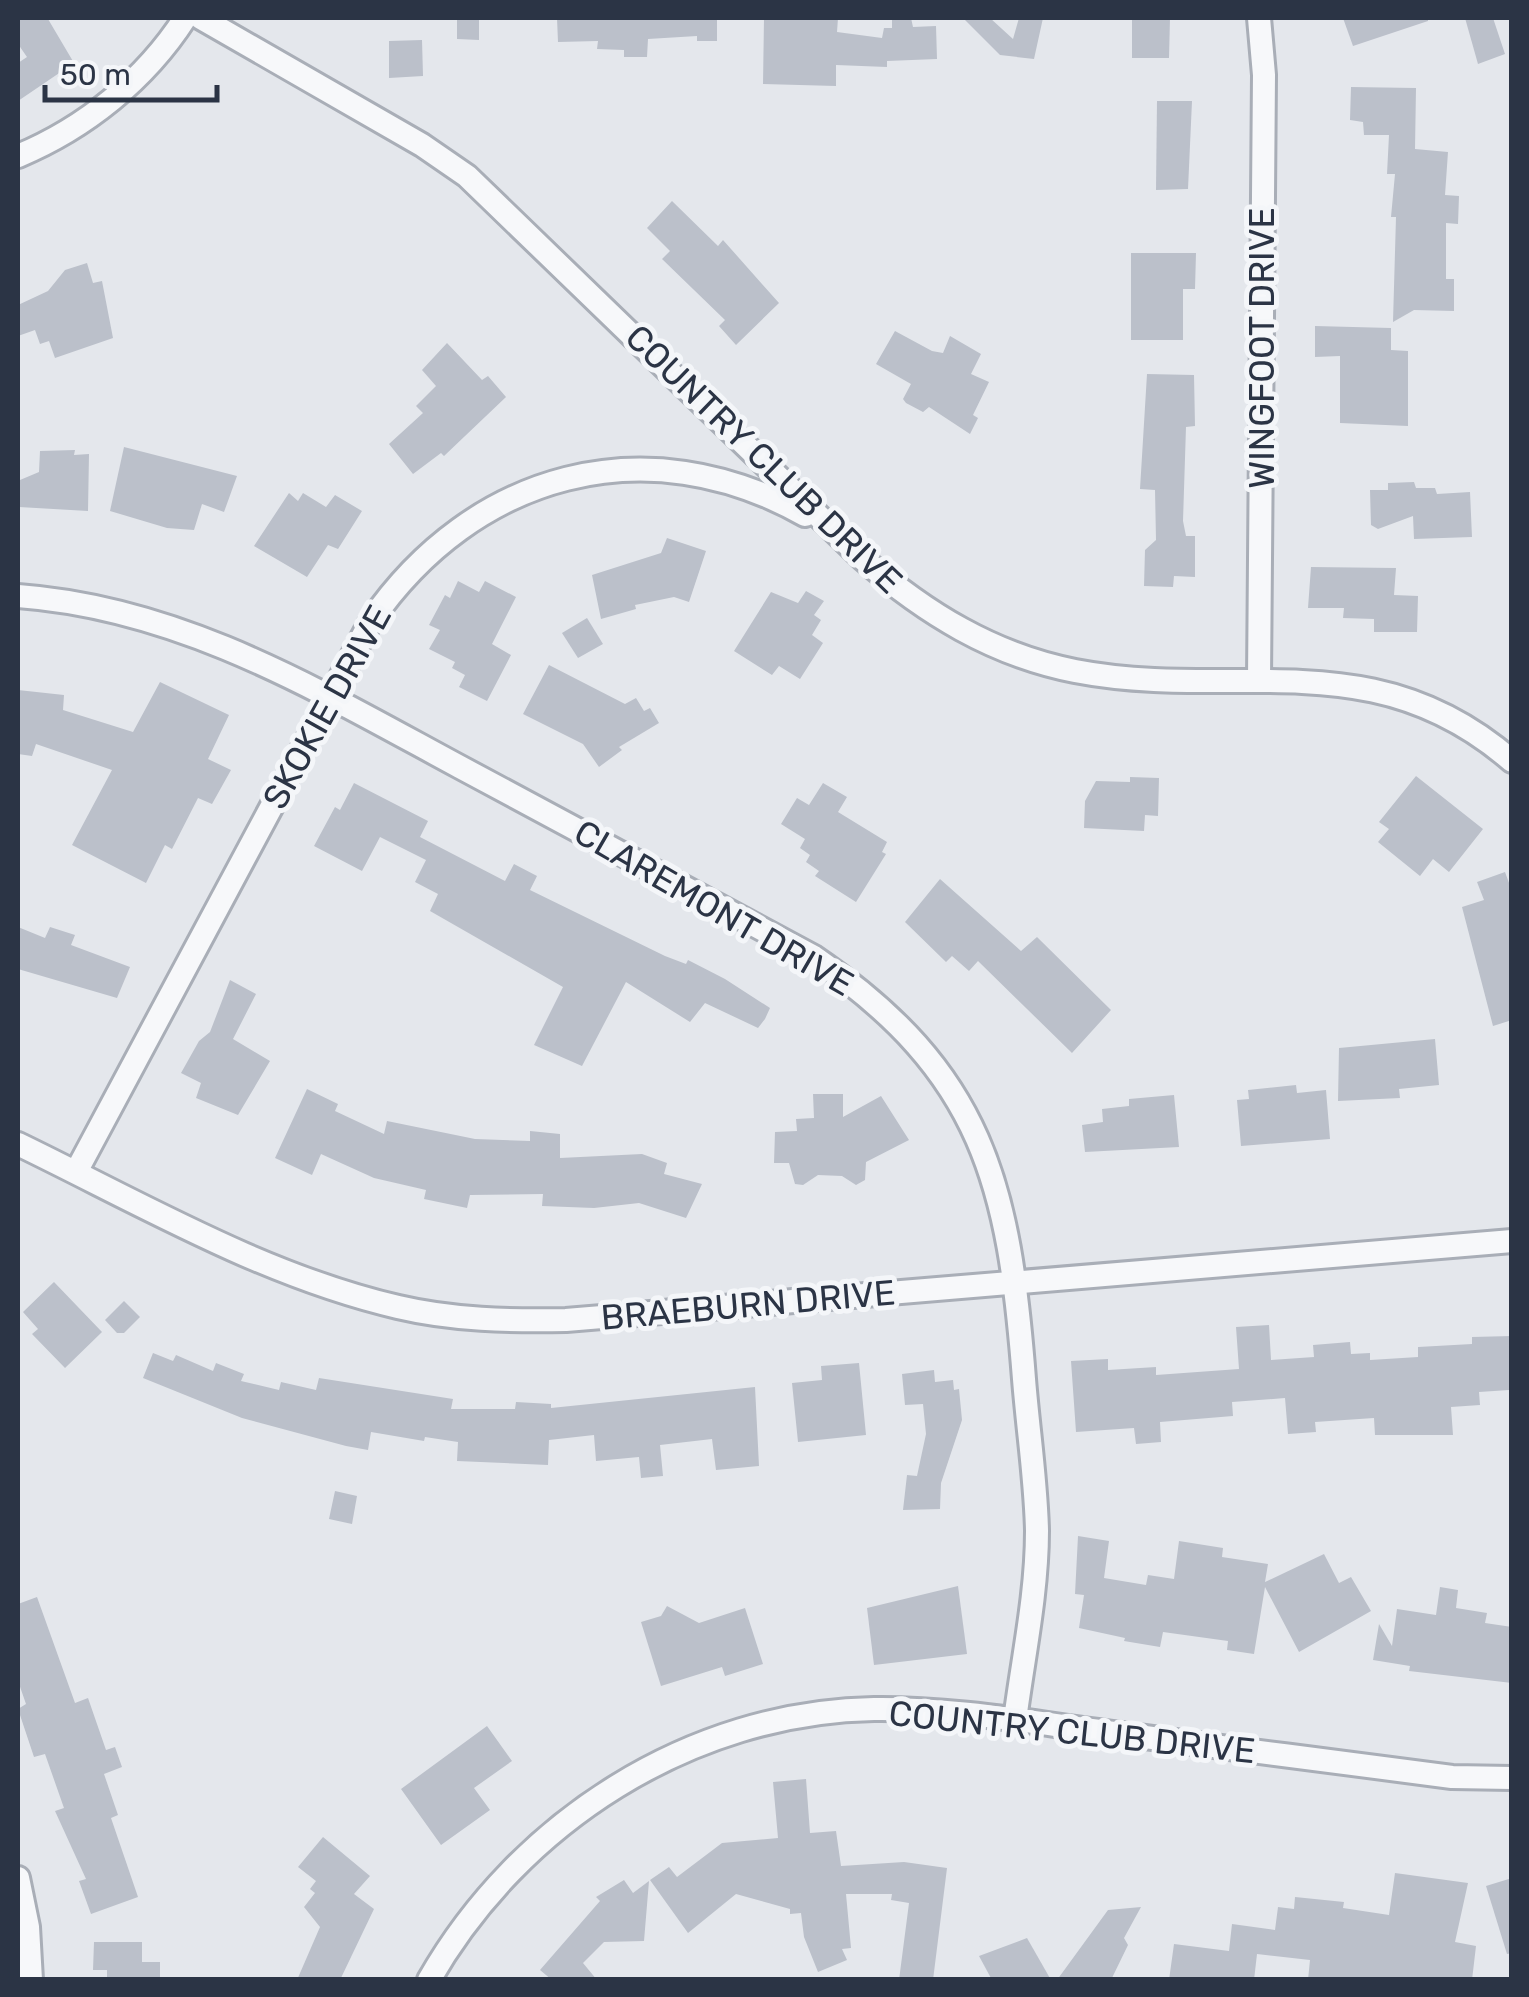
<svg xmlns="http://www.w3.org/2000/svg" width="1529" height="1997" viewBox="0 0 1529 1997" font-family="Rubik,sans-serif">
	<rect width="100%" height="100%" fill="#e4e7ec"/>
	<g fill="#bbc0ca">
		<path d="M18,18L48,19L74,63L18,101V63L27,57L18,44Z"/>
		<path d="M457,18H479V40L457,39Z"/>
		<path d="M557,18H717V41H697V36L648,39L647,57H624V50L597,49L598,41L558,42Z"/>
		<path d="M764,18H838L837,32L882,38L884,28H892V18H911L913,27L936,26L937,59L887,61V67L836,65V86L763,84Z"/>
		<path d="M963,18H990L1013,39L1019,18H1043L1034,59L1000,55Z"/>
		<path d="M1132,18H1170L1169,58H1132Z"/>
		<path d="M1343,18H1428V21L1353,46Z"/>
		<path d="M1465,18H1493L1505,54L1478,64Z"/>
		<path d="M422,40L423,76L389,78V41Z"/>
		<path d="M1351,87L1416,88L1415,149L1448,152L1445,195L1459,196L1458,224L1446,223V279H1454V311L1414,310L1393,322L1396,217H1391L1395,174H1387L1389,135H1364L1363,122L1350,120Z"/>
		<path d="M1157,101H1192L1188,189L1156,190Z"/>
		<path d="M672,201L718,246L723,240L779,303L736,345L719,326L725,320L662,259L670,251L647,228Z"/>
		<path d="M1131,253H1196L1195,289H1183V340H1131Z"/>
		<path d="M87,263L93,283L102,281L113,338L55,358L49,341L40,344L35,330L18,336V305L48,291L65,270Z"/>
		<path d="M1315,326L1391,328V350L1408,351V426L1340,423V356L1315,357Z"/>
		<path d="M895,331L932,351L943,353L950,336L981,354L971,374L989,382L973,415L978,418L970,434L929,407L923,412L906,403L903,399L911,384L876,364Z"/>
		<path d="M447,343L482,380L488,376L506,397L444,456L441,453L413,474L389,444L423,413L416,406L436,386L422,370Z"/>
		<path d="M1147,374L1194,375L1195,426L1186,427L1183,521L1186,536H1195V577L1174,576L1173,587L1144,586L1145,550L1156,540L1155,490L1140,489Z"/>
		<path d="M124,447L237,476L224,512L202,504L194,530L167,528L110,511Z"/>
		<path d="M75,450L74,455L89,454L88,511L19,507L20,480L39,472L40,451Z"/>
		<path d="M1414,482L1416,488H1435L1437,494L1470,492L1472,537L1414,539L1413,516L1378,529L1371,525L1370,490H1388V483Z"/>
		<path d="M289,493L298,501L303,493L326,507L335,495L362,511L338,549L328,545L307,577L254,546Z"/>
		<path d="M667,538L706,551L689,602L674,597L635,605L636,609L601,619L592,575L661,553Z"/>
		<path d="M1311,567L1396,568L1394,595L1418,596L1417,632H1374V619L1343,618L1344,608H1308Z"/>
		<path d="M458,581L479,592L485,581L516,597L492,644L511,655L487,701L459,687L465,675L452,668L455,662L429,649L440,630L429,625L445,595L450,598Z"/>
		<path d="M806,591L824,601L814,615L821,620L812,635L823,643L800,679L779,666L772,675L734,651L771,592L798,603Z"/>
		<path d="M587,618L603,644L578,658L562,633Z"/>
		<path d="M549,665L625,704L636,698L644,711L650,708L659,723L619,747L622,750L599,767L583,744L523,714Z"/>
		<path d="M160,682L229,715L208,759L231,770L212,804L198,798L172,849L165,845L146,883L72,845L112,770L36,744L32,756L18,754V690L64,695L63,710L133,732Z"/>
		<path d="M1416,776L1483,829L1449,872L1433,859L1420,876L1378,842L1389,829L1379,822Z"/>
		<path d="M1130,777L1159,778L1158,816L1145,815L1144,831L1084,828L1085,801L1096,781L1130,782Z"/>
		<path d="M354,783L428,821L420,837L505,881L514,864L537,876L530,890L665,956L686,964L688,960L725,979L770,1008L765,1019L758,1028L705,1003L690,1022L626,982L582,1066L534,1045L563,987L430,911L438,894L415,882L426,860L380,837L362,871L314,846L335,807L340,810Z"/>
		<path d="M823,783L847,797L838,812L887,842L882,852L886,854L856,902L815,876L819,871L806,862L810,855L800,848L805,839L781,824L797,798L809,805Z"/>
		<path d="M1505,872L1512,891V1020L1493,1026L1462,907L1484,900L1477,882Z"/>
		<path d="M940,879L1021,951L1037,937L1111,1010L1072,1053L978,961L969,971L952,956L946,962L905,922Z"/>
		<path d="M18,927L45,938L50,927L75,935L71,945L130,967L117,998L18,969Z"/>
		<path d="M230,980L256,994L233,1039L270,1061L238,1115L196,1098L201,1083L181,1073L199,1041L210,1032Z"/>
		<path d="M1435,1039L1439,1085L1399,1089L1400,1098L1338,1101L1339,1048Z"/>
		<path d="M1296,1085L1297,1093L1326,1090L1330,1139L1241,1146L1237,1100L1249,1099L1248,1090Z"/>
		<path d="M307,1089L338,1104L335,1111L384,1134L387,1121L475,1139L530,1141V1131L560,1134V1158L642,1154L667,1163L664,1174L702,1184L686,1218L639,1203L594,1208L542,1206L543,1194L470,1195L467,1208L424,1199L426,1190L374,1178L321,1154L312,1175L275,1158Z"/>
		<path d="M813,1094H843V1117L881,1096L909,1140L866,1162L865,1180L856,1185L842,1176L818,1175L803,1185L795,1184L789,1163H774L775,1132L797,1131L796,1119L814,1118Z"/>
		<path d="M1174,1095L1179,1147L1085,1152L1082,1125L1103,1122L1102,1109L1129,1106V1099Z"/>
		<path d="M54,1282L102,1332L65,1368L32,1334L38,1329L23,1312Z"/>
		<path d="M124,1301L140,1317L124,1333H117L105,1320Z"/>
		<path d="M1269,1325L1271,1360L1314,1357L1313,1345L1350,1342L1351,1354L1370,1353V1360L1418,1357V1347L1472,1344V1337L1512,1336V1386L1509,1390L1479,1392L1480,1405L1451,1407L1453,1435H1375L1374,1418L1315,1422L1316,1432L1288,1434L1285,1398L1232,1402L1233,1416L1160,1422L1161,1442L1136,1444L1134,1428L1076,1432L1071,1361L1108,1359V1370L1156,1367V1375L1239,1369L1236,1327Z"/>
		<path d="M153,1353L173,1361L176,1355L213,1371L216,1363L244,1374L241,1381L279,1390L281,1382L316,1390L319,1378L453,1399L451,1409H515L516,1402L551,1404V1408L755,1387L759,1466L716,1470L712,1439L660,1445L663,1476L641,1478L639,1457L596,1461L594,1435L549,1440L548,1465L457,1461L458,1442L425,1437L424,1441L371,1432L368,1450L346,1446L242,1418L143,1378Z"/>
		<path d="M859,1363L866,1435L798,1442L792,1383L822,1380L821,1366Z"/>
		<path d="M934,1370L935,1382L953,1380L954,1390L959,1389L962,1420L941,1483L940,1509L903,1510L907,1475L917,1476L926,1434L923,1404L905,1405L902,1374Z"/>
		<path d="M335,1491L357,1496L352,1524L329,1519Z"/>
		<path d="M1078,1536L1109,1541L1104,1578L1146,1585L1148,1575L1174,1579L1179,1541L1223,1548L1222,1557L1268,1564L1265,1582L1324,1554L1339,1583L1351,1577L1371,1611L1299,1652L1265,1587L1254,1654L1227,1650L1228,1641L1163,1632L1160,1647L1124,1641L1125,1638L1079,1628L1084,1595L1075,1594Z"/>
		<path d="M958,1586L967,1654L874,1665L867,1608Z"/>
		<path d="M1440,1587L1458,1590L1456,1608L1487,1613L1485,1623L1512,1627V1683L1409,1671L1410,1666L1373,1660L1379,1624L1392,1646L1397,1609L1436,1615Z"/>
		<path d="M37,1597L75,1703L88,1698L106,1750L115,1747L122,1767L104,1774L118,1815L111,1818L138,1897L91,1914L79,1881L86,1879L55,1811L64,1808L45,1754L34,1757L18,1709L26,1704L18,1681V1604Z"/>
		<path d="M667,1606L699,1623L745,1608L763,1664L725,1676L722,1667L661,1686L641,1622L661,1616Z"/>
		<path d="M487,1726L512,1761L474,1788L490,1810L441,1845L401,1789Z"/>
		<path d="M806,1779L810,1833L836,1831L841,1866L904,1862L947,1868L933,1980H899L909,1903L891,1900L892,1894H846L851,1948L842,1949L847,1960L818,1972L804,1937L801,1913L790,1914V1909L736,1894L688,1933L650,1880L669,1867L677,1877L722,1843L778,1838L773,1782Z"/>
		<path d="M323,1837L370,1876L354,1894L374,1909L340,1980H297L320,1927L304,1907L315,1893L310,1889L316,1881L298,1867Z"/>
		<path d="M1395,1873L1468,1883L1455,1942L1476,1946L1472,1980H1308L1310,1960L1257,1954L1254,1980H1169L1174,1944L1229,1951L1232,1924L1275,1930L1278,1907L1294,1909L1295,1897L1344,1902L1343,1908L1389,1915Z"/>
		<path d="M1512,1878V1953L1507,1954L1486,1886Z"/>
		<path d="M624,1880L633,1893L649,1881L644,1941L604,1942L583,1963L597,1980H552L540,1970L600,1901L596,1897Z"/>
		<path d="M1141,1907L1124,1938L1128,1945L1111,1980H1057L1108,1910Z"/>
		<path d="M1027,1938L1051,1980H992L979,1956Z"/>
		<path d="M94,1942H142V1962H160V1980H107V1970H93Z"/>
	</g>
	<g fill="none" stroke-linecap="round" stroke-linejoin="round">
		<defs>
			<g id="minor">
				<path d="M201,18L422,145L467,176L863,559C925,613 993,655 1075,671C1235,702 1372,639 1512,761"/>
				<path d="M1259,18L1264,75L1259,680"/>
				<path d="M18,156C85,128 145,80 185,18"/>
				<path d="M18,596C182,608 317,690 460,767C578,830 696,893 814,957C984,1073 1009,1185 1024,1379C1028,1430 1036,1481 1037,1531C1037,1594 1023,1658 1015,1720"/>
				<path d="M18,1144C140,1203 264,1276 398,1307C453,1320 509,1321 566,1320L1512,1241"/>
				<path d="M76,1172L371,621C473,473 646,425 805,515"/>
				<path d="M18,1878L28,1927L31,1980"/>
				<path d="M429,1980C519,1822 691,1712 874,1709C957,1708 1040,1724 1122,1734C1232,1748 1342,1763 1452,1777L1512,1778"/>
			</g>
		</defs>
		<use href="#minor" stroke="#a9aeb7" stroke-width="28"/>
		<use href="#minor" stroke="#f7f8fa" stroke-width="22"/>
	</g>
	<g text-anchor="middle" stroke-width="10" stroke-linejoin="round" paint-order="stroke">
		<g font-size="35" fill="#2b3445" stroke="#f4f6f9">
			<text transform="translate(1262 348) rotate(-90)" y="12">WINGFOOT DRIVE</text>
			<text transform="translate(764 459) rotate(44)" y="12">COUNTRY CLUB DRIVE</text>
			<text transform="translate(327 707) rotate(-61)" y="12">SKOKIE DRIVE</text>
			<text transform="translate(714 908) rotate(30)" y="12">CLAREMONT DRIVE</text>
			<text transform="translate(748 1305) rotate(-5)" y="12">BRAEBURN DRIVE</text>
			<text transform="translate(1072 1732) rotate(6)" y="12">COUNTRY CLUB DRIVE</text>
		</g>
	</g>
	<rect width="1529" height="1997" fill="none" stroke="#2b3445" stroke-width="40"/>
	<path d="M45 85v15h172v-15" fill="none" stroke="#2b3445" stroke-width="5"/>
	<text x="60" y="85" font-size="30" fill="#2b3445" stroke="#f4f6f9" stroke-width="8" paint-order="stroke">50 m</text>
</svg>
